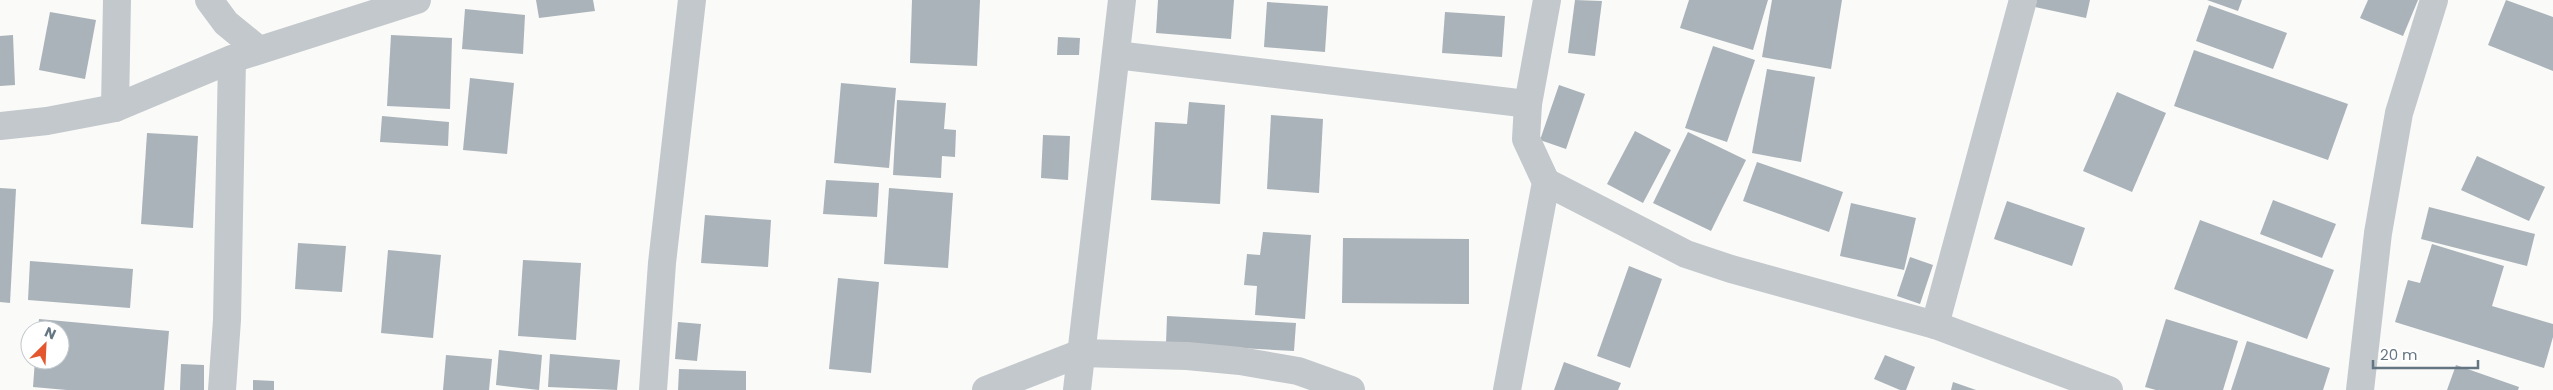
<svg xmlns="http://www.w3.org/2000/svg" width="2553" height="390" viewBox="0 0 2553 390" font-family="Poppins,sans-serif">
	<rect width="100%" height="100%" fill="#fafaf8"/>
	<g fill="#aab3b9">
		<path d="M536,0H593L595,11L539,18Z"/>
		<path d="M912,0H980L977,66L910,63Z"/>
		<path d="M1158,0H1234L1231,39L1156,33Z"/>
		<path d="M1575,0L1602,1L1595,56L1568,53Z"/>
		<path d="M1689,0H1768L1753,50L1680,28Z"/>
		<path d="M1772,0H1842L1831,69L1762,57Z"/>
		<path d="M2037,0H2090L2086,18L2035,7Z"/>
		<path d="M2207,0H2242L2238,11Z"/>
		<path d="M2368,0H2418L2403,36L2360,18Z"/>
		<path d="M2506,0L2553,17V71L2488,45Z"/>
		<path d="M1267,2L1328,6L1325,52L1264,47Z"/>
		<path d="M2209,5L2287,33L2273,69L2196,41Z"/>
		<path d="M465,9L525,15L523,54L462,49Z"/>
		<path d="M50,12L96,20L85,79L39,70Z"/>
		<path d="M1445,12L1505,16L1502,57L1442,53Z"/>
		<path d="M13,35L15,85L0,86V36Z"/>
		<path d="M391,35L452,38L450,109L387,106Z"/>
		<path d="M1058,37L1080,38L1079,55H1057Z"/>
		<path d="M1713,46L1755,60L1727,142L1685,128Z"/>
		<path d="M2194,50L2348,104L2328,160L2174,106Z"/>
		<path d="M1767,69L1815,77L1801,162L1752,153Z"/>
		<path d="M470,78L514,83L507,154L463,150Z"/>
		<path d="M841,83L896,88L889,168L834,163Z"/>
		<path d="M1559,85L1585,94L1566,149L1540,140Z"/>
		<path d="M2117,92L2166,113L2132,192L2083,171Z"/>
		<path d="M897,100L946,103L944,129L956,130L955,157L942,156L941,178L893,175Z"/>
		<path d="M1189,102L1225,105L1220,204L1151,200L1155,122L1187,124Z"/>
		<path d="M1271,115L1323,119L1319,193L1267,189Z"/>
		<path d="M382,116L449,122L448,146L380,142Z"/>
		<path d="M1635,131L1671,150L1643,203L1607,184Z"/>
		<path d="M1688,132L1746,160L1711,231L1653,203Z"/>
		<path d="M147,133L198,136L193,228L141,224Z"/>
		<path d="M1043,135L1070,136L1068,180L1041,178Z"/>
		<path d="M2477,156L2545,187L2529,221L2461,190Z"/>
		<path d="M1757,162L1843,192L1829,232L1743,201Z"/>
		<path d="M826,180L879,183L877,217L823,214Z"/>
		<path d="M0,188L16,189L10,303L0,302Z"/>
		<path d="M889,188L953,193L948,268L884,264Z"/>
		<path d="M2273,200L2336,224L2322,258L2260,234Z"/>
		<path d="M2007,201L2085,228L2072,266L1994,239Z"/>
		<path d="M1851,203L1916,218L1904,270L1840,256Z"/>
		<path d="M2429,207L2535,234L2527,266L2421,239Z"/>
		<path d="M705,215L771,220L768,267L701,263Z"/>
		<path d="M2200,220L2334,270L2307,339L2174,289Z"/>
		<path d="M1263,232L1311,235L1305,319L1255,315L1257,286L1244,285L1247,254L1260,255Z"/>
		<path d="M1343,238L1469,239V304L1342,303Z"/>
		<path d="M298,243L346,246L342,292L295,289Z"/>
		<path d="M2432,244L2504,266L2492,306L2553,324V337L2544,368L2395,322L2408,280L2420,283Z"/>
		<path d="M388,250L441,255L433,338L381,333Z"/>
		<path d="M1910,257L1933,265L1920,304L1897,296Z"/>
		<path d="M523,260L581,263L576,340L518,336Z"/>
		<path d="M30,261L133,269L130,308L28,300Z"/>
		<path d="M1629,266L1662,279L1630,368L1597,356Z"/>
		<path d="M838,278L879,282L871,373L829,369Z"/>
		<path d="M1167,316L1296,323L1294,351L1166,344Z"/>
		<path d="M39,319L169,331L164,390H67L33,387L35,360H60V330H38Z"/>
		<path d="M2166,319L2238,341L2223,390H2156L2145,387Z"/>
		<path d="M678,322L701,324L697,361L675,359Z"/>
		<path d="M2247,341L2330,368L2323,390H2231Z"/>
		<path d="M499,350L542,355L539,390L496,385Z"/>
		<path d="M550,354L620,360L617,390L548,387Z"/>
		<path d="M446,355L492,359L489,390H443Z"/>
		<path d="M1885,355L1915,367L1906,390H1900L1874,379Z"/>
		<path d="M1564,362L1621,383L1618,390H1554Z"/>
		<path d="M181,364L204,365V390H180Z"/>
		<path d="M2456,365L2519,387L2518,390H2447Z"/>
		<path d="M679,369L746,371V390H678Z"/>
		<path d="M253,380L274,381V390H253Z"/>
		<path d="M1953,382L1976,390H1951Z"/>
	</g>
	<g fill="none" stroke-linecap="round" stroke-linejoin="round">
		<g stroke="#c3c8cc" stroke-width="28">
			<path d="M209,0L226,23L259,50"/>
			<path d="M1116,55L1528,104"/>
			<path d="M115,108L117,0"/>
			<path d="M0,126L47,121L115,108L232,59L417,0"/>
			<path d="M1546,182L1686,254L1731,269L1935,325L2109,390"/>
			<path d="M1935,325L2023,0"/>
			<path d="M222,390L227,320L232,59"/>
			<path d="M653,390L662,263L692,0"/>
			<path d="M986,390L1081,353L1187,356L1240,361L1298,371L1351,390"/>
			<path d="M1077,390L1122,0"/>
			<path d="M1507,390L1546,182L1526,139L1528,104L1547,0"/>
			<path d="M2360,390L2378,233L2399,113L2434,0"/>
		</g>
	</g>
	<g transform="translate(45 345) rotate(24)"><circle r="24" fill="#ffffff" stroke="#c1c8cd"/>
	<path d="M0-4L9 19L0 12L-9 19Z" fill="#e4572e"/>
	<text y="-8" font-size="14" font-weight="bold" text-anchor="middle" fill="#657683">N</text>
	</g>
	<path d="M2373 360v8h105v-8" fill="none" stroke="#657683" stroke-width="2.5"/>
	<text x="2380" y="360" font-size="15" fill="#657683" stroke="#ffffff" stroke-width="4" paint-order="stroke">20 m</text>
</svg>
